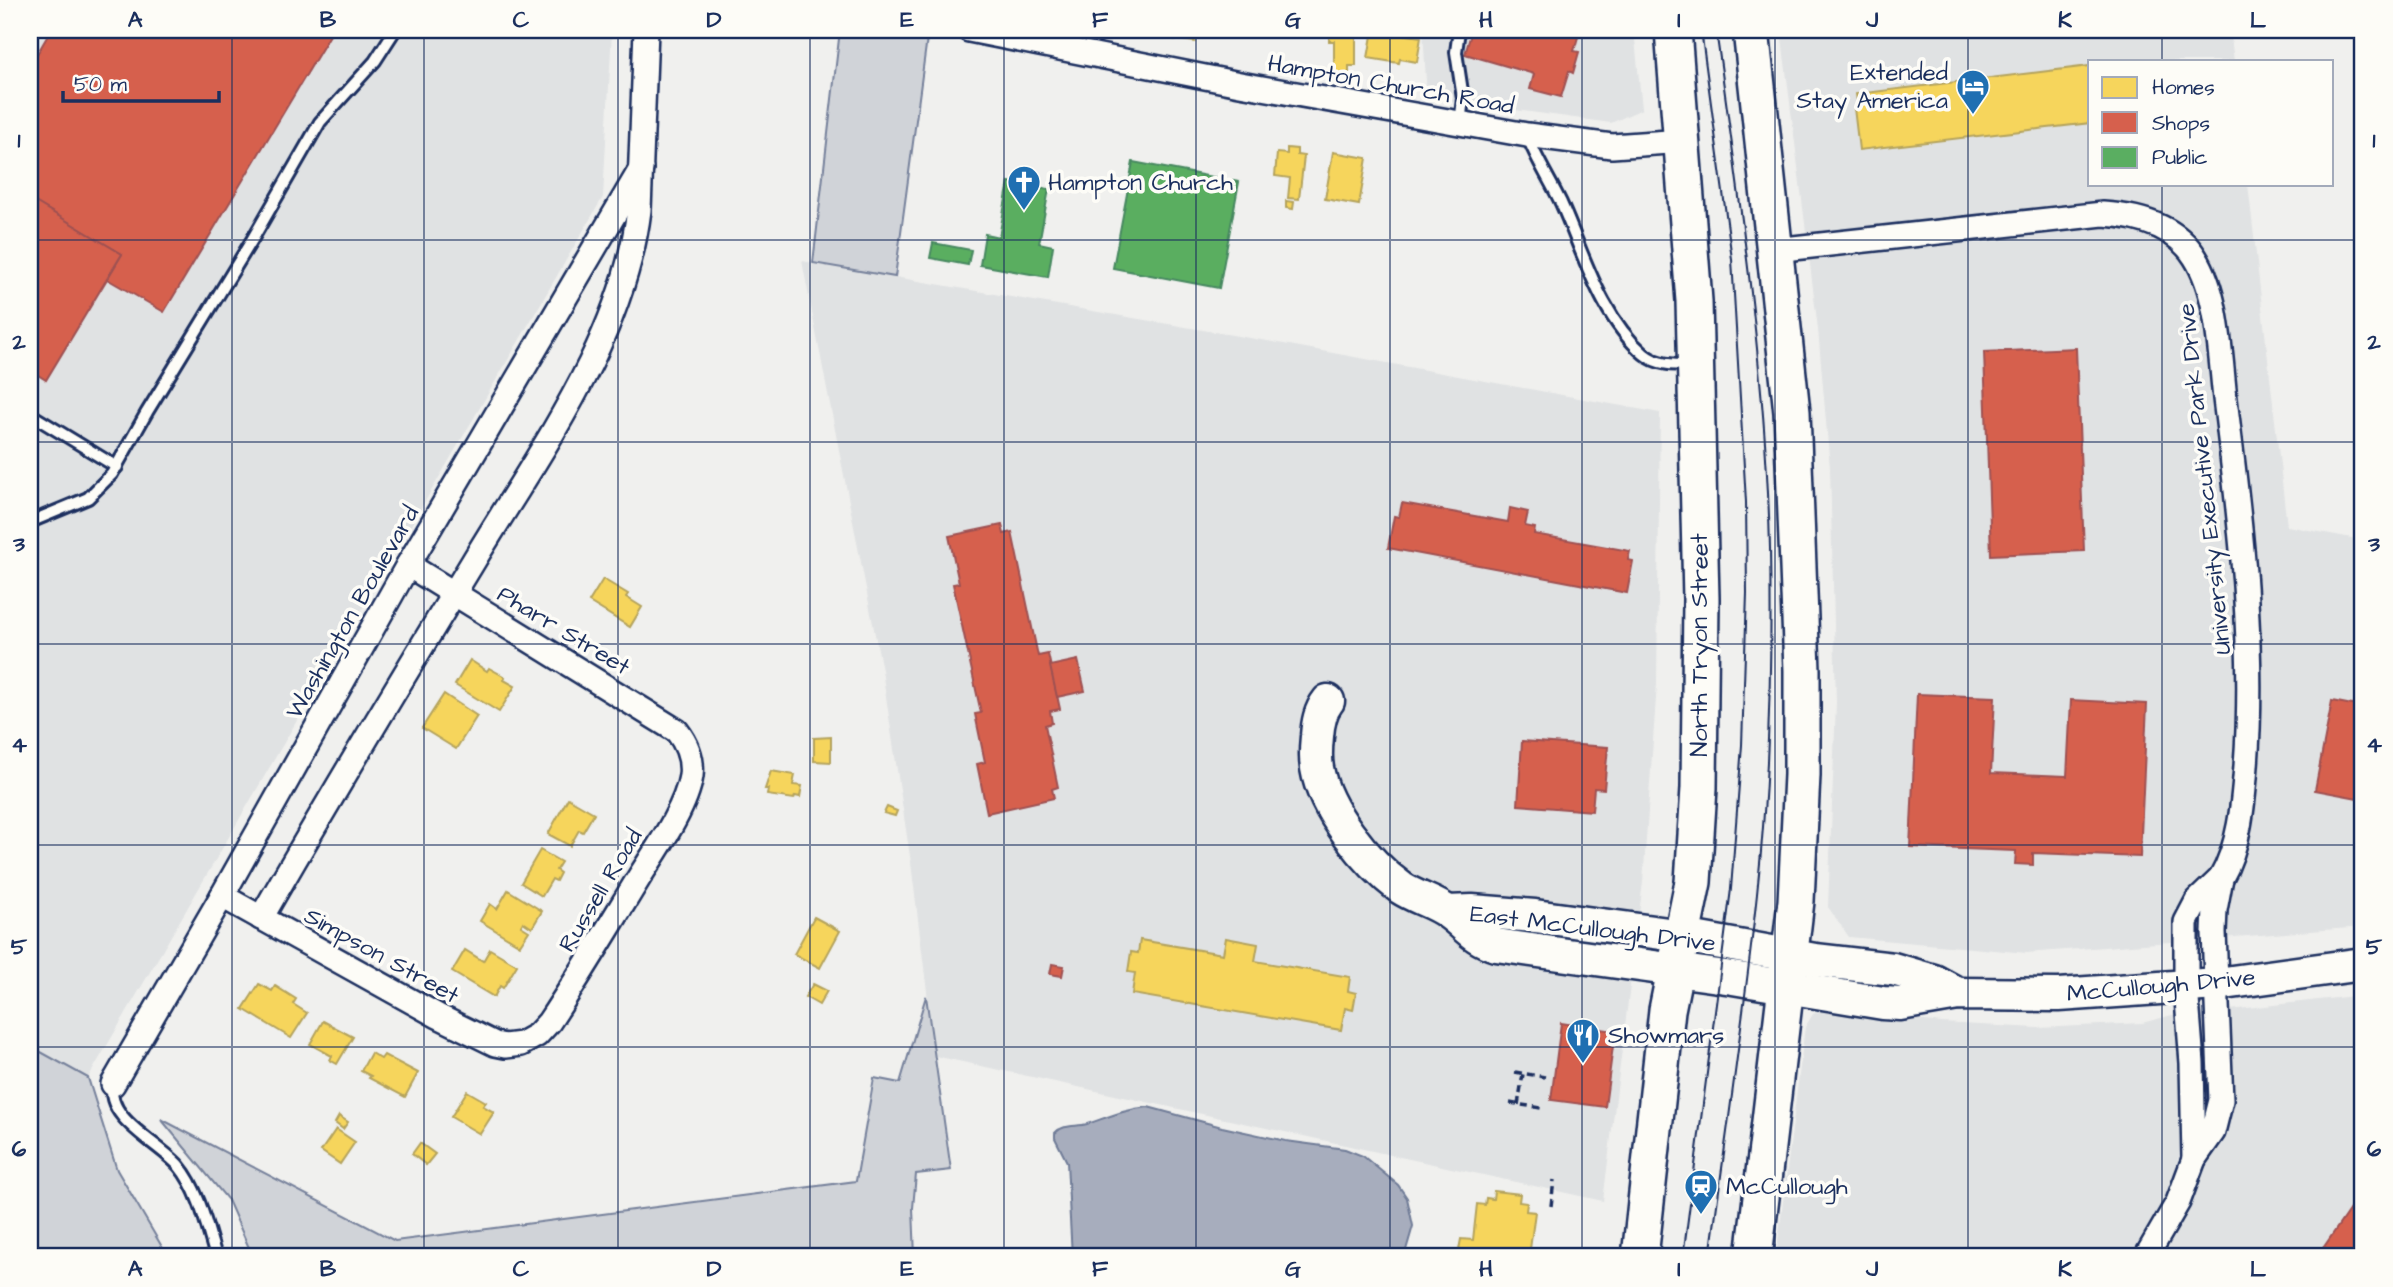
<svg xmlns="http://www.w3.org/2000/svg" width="2393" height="1287" viewBox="0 0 2393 1287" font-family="'Architects Daughter',sans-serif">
	<rect width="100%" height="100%" fill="#f0f0ee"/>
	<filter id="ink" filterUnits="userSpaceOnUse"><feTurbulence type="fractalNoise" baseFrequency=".0143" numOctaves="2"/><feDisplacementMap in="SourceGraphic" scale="14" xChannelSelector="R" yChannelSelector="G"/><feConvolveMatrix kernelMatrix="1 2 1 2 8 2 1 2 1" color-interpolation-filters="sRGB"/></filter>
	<g filter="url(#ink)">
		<g fill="#e0e2e3">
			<path d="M30,30H612L603,197L88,1078L30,1046Z"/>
			<path d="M1423,30H1634L1642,109L1611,123L1427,98Z"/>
			<path d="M1781,30H2230L2234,61H2090V184H2248L2287,526L2363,540V927L2027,953L1849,937L1828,907L1836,702L1830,468L1818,329Z"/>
			<path d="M802,261L1273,342L1660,413L1657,684L1643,882L1603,1201L935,1056L911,863L882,670Z"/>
			<path d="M2363,995V1257H2141L2171,1207L2200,1113L2203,1013Z"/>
			<path d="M1823,1009L1942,1023L2038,1028L2142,1023L2176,1014L2187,1082L2181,1148L2173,1182L2165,1199L2129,1257H1776L1805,1027L1813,1014Z"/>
		</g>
		<g fill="#d0d3d8" stroke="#76819b" stroke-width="2">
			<path d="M840,30H894L927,38L895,277L813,263Z"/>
			<path d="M926,996L951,1170L916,1174L913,1208L915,1257H253L228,1200L161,1119L395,1241L856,1181L874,1078L900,1083Z"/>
			<path d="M30,1046L88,1078L117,1170L168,1257H30Z"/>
		</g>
		<path fill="#a7adbd" stroke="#6f7b97" stroke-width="2" d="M1148,1107L1222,1127L1286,1141L1345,1149L1363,1156L1398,1185L1407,1198L1413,1226L1404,1257H1072L1067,1162L1055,1138V1133C1063,1124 1076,1127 1087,1124C1108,1117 1126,1109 1148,1107Z"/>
		<g fill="#f6d55c" stroke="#b4a35d" stroke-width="2">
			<path d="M1159,30H1197L1195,42L1172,39L1173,34L1159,32Z"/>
			<path d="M1329,30H1356V66H1349V73L1334,74V41H1329Z"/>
			<path d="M1373,30L1421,37L1417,62L1400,59L1399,63L1368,58Z"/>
			<path d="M2090,66V123L1859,150L1854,108L1858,107L1856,94Z"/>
			<path d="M1287,148L1297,149V155L1304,156L1299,199L1288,198L1290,178L1275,176L1277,153L1287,154Z"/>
			<path d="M1333,152L1367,158L1359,205L1325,199Z"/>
			<path d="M1286,201L1294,202L1293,209L1286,208Z"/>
			<path d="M603,579L628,594L626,597L642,607L630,627L589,602Z"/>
			<path d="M470,660L487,671L489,668L505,677L504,680L515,686L499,712L455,685Z"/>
			<path d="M444,694L477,716L456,749L422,728Z"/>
			<path d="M831,737V762L814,761V738Z"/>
			<path d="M771,771L795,775L793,785L802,786L800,797L795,796L794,799L767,795L768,789H765Z"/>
			<path d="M568,798L594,813L583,832L579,830L570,846L548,834Z"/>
			<path d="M887,807L897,811L895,816L884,813Z"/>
			<path d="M540,850L561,862L556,870L560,873L556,881L552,879L542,896L521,883Z"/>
			<path d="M508,890L542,911L532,928L523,922L521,926L529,931L520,945L480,921L490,904L497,909Z"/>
			<path d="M814,917L840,931L820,968L794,954Z"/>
			<path d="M1226,938L1258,944L1255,961L1350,977L1348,991L1356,993L1353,1010L1345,1008L1341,1030L1132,994L1135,973L1128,972L1131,952L1138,953L1140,940L1223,954Z"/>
			<path d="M490,949L517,965L503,988L500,986L494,997L452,972L465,950L483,961Z"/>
			<path d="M259,984L272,991L275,986L296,999L293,1004L307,1013L291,1038L243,1009Z"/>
			<path d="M813,984L827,991L819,1005L805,997Z"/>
			<path d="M323,1021L353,1037L337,1064L330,1060L332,1056L310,1044Z"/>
			<path d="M371,1053L381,1059L384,1055L418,1073L405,1097L369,1078L371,1076L361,1071Z"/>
			<path d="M467,1091L486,1102L483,1106L494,1112L480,1134L451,1117Z"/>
			<path d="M339,1116L348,1122L343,1129L335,1123Z"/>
			<path d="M336,1129L355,1142L340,1164L321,1151Z"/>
			<path d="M420,1143L435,1154L426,1165L412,1154Z"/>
			<path d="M1494,1191L1520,1194L1519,1202L1527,1203L1526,1211L1535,1212L1530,1249L1540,1250L1539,1257H1469L1458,1255L1461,1239L1473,1240L1477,1204L1485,1205L1486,1198L1493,1199Z"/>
		</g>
		<g fill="#d6604d" stroke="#9e5152" stroke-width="2">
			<path d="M51,30H333L164,312L107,279L122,254L30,199V66Z"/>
			<path d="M1472,30H1580L1574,51L1579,52L1573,73L1569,71L1561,97L1530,89L1534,74L1465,54Z"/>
			<path d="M30,199L122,254L46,380L30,370Z"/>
			<path d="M2076,348L2084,551L1991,555L1984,352Z"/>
			<path d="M1402,503L1508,522L1510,508L1528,512L1525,526L1535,528L1534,534L1630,551L1628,560L1633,561L1627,593L1388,548L1394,516L1399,517Z"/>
			<path d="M1002,525L1004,534L1012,532L1038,656L1048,654L1060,709L1050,711L1052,723L1045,725L1058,787L1052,789L1054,798L987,813L977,764L985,762L975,714L981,713L953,584L959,583L949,536Z"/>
			<path d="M1078,660L1085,691L1057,697L1050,666Z"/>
			<path d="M1917,694L1995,697L1991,773L2067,776L2071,700L2147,704L2140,857L2033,853V865L2015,864L2016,851L1910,847Z"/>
			<path d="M2332,701L2363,707V799L2315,790Z"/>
			<path d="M1522,741L1608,747L1604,789L1594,788L1592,811L1518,805Z"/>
			<path d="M1052,964L1064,966L1062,976L1050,974Z"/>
			<path d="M1561,1023L1615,1031L1605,1107L1551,1100Z"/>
			<path d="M2363,1190V1257H2317Z"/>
		</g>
		<g fill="#5aae61" stroke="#478860" stroke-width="2">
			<path d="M1133,162L1239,182L1219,288L1113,268Z"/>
			<path d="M1009,182L1049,189L1039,243L1053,246L1048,277L980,265L985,234L999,237Z"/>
			<path d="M933,243L971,250L968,265L930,258Z"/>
		</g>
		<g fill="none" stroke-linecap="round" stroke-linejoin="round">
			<defs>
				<g id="lane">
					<path d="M1459,30L1456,52L1463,98L1460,124"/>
					<path d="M1527,135C1536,159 1550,180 1561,203C1584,254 1600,316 1644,354C1657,365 1674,365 1690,365"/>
					<path d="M30,414L117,467"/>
					<path d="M30,522L88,498L112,474L147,412L252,240L320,122L375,61L395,30"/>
					<path d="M113,1084C104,1118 159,1143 179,1166C199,1190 207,1227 216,1257"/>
				</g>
				<g id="street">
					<path d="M969,30L1240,84L1527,135L1612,146L1683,141"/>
					<path d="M1775,250L2103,214C2138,216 2175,225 2195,257C2220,296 2220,361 2226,407C2241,526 2255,645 2246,766C2243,803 2240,845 2221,878"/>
					<path d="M2221,878L2215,910L2214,932L2221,1100L2213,1132L2194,1159L2192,1063L2186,987V922L2197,901Z"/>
					<path d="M222,896L438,1016L495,1044L505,1046L521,1044L537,1035L549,1022C581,974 610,925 640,876C657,849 686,808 691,776C693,760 687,744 677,731L408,565"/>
					<path d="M261,918C330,798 401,680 473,562C539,452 623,340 639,210L646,30"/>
					<path d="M113,1084L222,896L408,565L641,169"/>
					<path d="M2146,1257L2178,1202L2194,1159"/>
				</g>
				<g id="secondary">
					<path d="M1328,701C1320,711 1318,723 1317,736C1316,746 1315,757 1317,768C1324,810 1367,863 1401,888C1416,898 1435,902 1449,913C1467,926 1473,938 1496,945L1733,978L1883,1003L1900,1004L1958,994L2059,995L2217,984L2363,964"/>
					<path d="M1448,912L1472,911L1535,916L1683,936L1815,960L1893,969L1934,981L1958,994"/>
				</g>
				<g id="primary">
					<path d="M1751,30L1792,412L1802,670V775L1796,901L1754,1257"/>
					<path d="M1640,1257L1667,1010L1693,882L1699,788L1701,599L1694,301L1673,30"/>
				</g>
			</defs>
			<use href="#lane" stroke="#1b2f5e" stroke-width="16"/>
			<use href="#street" stroke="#1b2f5e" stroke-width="28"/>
			<use href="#secondary" stroke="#1b2f5e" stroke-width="37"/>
			<use href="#primary" stroke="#1b2f5e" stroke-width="40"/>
			<g stroke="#1b2f5e" stroke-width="3.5" stroke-dasharray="7 5" stroke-linecap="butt">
				<path d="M1515,1072L1545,1077"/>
				<path d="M1510,1103L1541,1108"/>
				<path d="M1518,1105L1523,1074"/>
				<path d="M1551,1206L1554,1180"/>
			</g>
			<use href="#lane" stroke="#fdfcf7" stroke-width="10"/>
			<use href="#street" stroke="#fdfcf7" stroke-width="23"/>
			<use href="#secondary" stroke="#fdfcf7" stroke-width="32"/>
			<use href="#primary" stroke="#fdfcf7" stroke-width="35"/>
			<g stroke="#1b2f5e" stroke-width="2">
				<path d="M1683,1257L1731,889L1742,745L1747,593L1746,502L1732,259L1701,30"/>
				<path d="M1710,1257C1726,1136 1744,1016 1757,894C1769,780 1772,663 1770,548C1766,374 1740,202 1716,30"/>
			</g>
		</g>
	</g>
	<path fill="none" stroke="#1b2f5e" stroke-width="2" stroke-opacity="0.55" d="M232,30V1257M424,30V1257M618,30V1257M810,30V1257M1004,30V1257M1196,30V1257M1390,30V1257M1582,30V1257M1775,30V1257M1968,30V1257M2162,30V61M2162,184V1257M30,240H2363M30,442H2363M30,644H2363M30,845H2363M30,1047H2363"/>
	<defs>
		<symbol id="hotel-pin" viewBox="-11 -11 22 30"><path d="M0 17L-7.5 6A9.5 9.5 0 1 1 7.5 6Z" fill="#1f6fb2" stroke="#fdfcf7"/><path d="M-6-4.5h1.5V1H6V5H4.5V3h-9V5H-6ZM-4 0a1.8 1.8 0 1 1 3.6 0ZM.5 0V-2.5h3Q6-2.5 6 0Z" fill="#fff"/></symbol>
		<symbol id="church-pin" viewBox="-11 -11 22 30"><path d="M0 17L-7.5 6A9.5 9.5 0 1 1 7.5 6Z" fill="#1f6fb2" stroke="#fdfcf7"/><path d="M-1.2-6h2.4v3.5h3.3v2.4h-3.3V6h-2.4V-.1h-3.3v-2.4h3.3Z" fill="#fff"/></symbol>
		<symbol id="restaurant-pin" viewBox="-11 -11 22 30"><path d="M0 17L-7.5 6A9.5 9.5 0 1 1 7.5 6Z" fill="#1f6fb2" stroke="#fdfcf7"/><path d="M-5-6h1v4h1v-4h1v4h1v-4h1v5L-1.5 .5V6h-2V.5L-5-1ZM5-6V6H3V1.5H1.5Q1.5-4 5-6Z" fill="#fff"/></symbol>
		<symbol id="station-pin" viewBox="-11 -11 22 30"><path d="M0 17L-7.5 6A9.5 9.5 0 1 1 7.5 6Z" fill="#1f6fb2" stroke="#fdfcf7"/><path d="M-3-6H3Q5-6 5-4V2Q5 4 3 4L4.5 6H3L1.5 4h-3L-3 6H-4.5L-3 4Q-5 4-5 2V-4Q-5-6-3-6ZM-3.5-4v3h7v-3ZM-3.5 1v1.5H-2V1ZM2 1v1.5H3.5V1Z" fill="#fff"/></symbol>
	</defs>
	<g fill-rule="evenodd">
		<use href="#hotel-pin" x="1954" y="67" width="38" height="52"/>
		<use href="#church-pin" x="1005" y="163" width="38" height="52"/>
		<use href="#restaurant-pin" x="1564" y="1016" width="38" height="52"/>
		<use href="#station-pin" x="1682" y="1167" width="38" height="52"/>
	</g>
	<g text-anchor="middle" stroke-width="7" stroke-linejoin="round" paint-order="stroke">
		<g font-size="24" fill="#1b2f5e" stroke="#fdfcf7" text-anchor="start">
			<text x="1948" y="80" text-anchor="end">Extended<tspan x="1948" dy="28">Stay America</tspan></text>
			<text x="1048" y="190">Hampton Church</text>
			<text x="1608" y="1043">Showmars</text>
			<text x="1726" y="1194">McCullough</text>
		</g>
		<g font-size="24" fill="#1b2f5e" stroke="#fdfcf7">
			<text transform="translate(1391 84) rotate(10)" y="8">Hampton Church Road</text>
			<text transform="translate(2204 479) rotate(-96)" y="8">University Executive Park Drive</text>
			<text transform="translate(352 612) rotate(-60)" y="8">Washington Boulevard</text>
			<text transform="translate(564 630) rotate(31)" y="8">Pharr Street</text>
			<text transform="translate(1699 645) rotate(-90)" y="8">North Tryon Street</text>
			<text transform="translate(600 890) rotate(-59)" y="8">Russell Road</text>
			<text transform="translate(1593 928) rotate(7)" y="8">East McCullough Drive</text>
			<text transform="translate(382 955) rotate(29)" y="8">Simpson Street</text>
			<text transform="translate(2161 985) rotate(-5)" y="8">McCullough Drive</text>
		</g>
	</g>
	<rect width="2393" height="1287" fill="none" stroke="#fdfcf7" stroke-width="77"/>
	<rect x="2088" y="60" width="245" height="126" fill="#fdfcf7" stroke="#a3aaba" stroke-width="2"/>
	<rect x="2102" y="77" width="35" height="21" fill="#f6d55c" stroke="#a3aaba" stroke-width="2"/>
	<text x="2152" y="94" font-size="21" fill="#1b2f5e">Homes</text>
	<rect x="2102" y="112" width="35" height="21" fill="#d6604d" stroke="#a3aaba" stroke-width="2"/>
	<text x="2152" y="130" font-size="21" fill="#1b2f5e">Shops</text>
	<rect x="2102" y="147" width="35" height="21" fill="#5aae61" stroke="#a3aaba" stroke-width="2"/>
	<text x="2152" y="164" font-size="21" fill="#1b2f5e">Public</text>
	<path d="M63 91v10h156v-10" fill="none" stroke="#1b2f5e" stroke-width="3.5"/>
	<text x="74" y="91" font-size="21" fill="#1b2f5e" stroke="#fdfcf7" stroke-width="5" paint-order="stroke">50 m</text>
	<rect x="38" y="38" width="2316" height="1210" fill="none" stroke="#1b2f5e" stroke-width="2.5"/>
	<g font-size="23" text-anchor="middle" font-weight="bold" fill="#1b2f5e">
		<text x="135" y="27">A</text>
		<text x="328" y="27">B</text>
		<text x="521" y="27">C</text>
		<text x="714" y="27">D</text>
		<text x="907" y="27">E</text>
		<text x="1100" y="27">F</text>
		<text x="1293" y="27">G</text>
		<text x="1486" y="27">H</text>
		<text x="1679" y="27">I</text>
		<text x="1872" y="27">J</text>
		<text x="2065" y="27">K</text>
		<text x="2258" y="27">L</text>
		<text x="19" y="147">1</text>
		<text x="2374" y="147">1</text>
		<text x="19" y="349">2</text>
		<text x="2374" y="349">2</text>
		<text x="19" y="551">3</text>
		<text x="2374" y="551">3</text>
		<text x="19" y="752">4</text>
		<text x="2374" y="752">4</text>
		<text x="19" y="954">5</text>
		<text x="2374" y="954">5</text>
		<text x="19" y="1156">6</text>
		<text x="2374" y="1156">6</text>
		<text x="135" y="1276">A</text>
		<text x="328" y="1276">B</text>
		<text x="521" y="1276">C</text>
		<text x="714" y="1276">D</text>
		<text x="907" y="1276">E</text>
		<text x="1100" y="1276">F</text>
		<text x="1293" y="1276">G</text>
		<text x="1486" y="1276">H</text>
		<text x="1679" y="1276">I</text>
		<text x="1872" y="1276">J</text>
		<text x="2065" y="1276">K</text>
		<text x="2258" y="1276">L</text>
	</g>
</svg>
